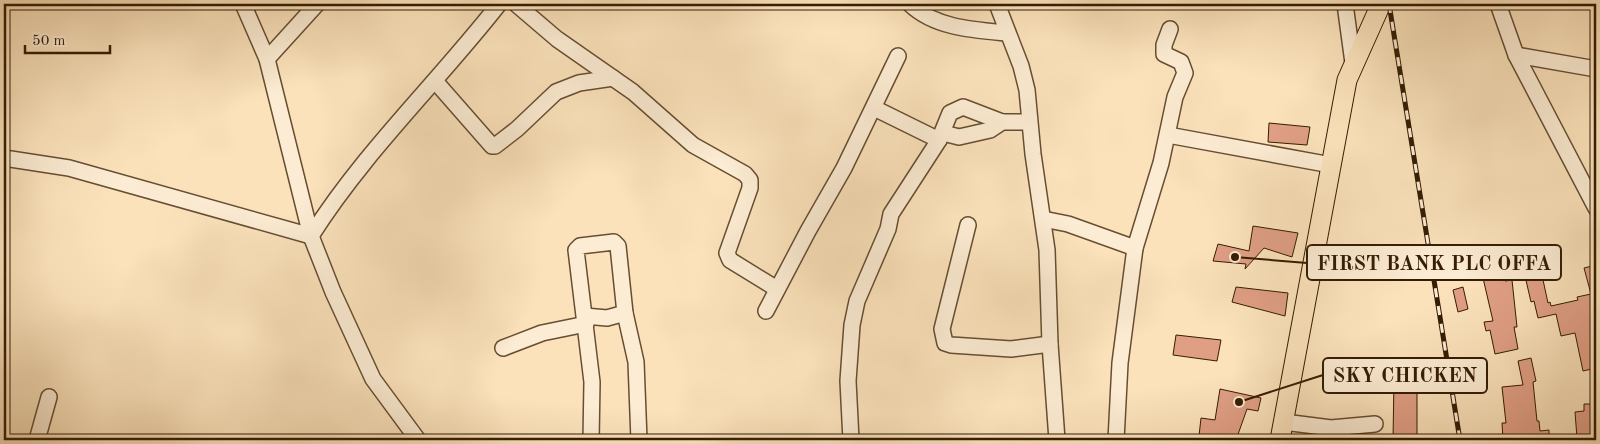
<svg xmlns="http://www.w3.org/2000/svg" width="1600" height="444" viewBox="0 0 1600 444" font-family="'Old Standard TT',serif">
	<rect width="100%" height="100%" fill="#fbe2bb"/>
	<filter id="stains"><feTurbulence type="fractalNoise" baseFrequency=".004" numOctaves="4"/><feColorMatrix values="0 0 0 0 .2 0 0 0 0 .09 0 0 0 0 .02 0 0 0 .5 -.17"/></filter>
	<radialGradient id="worn" r=".72"><stop offset=".6" stop-color="#630" stop-opacity="0"/><stop offset="1" stop-color="#630" stop-opacity=".3"/></radialGradient>
	<g fill="#e09f85" stroke="#341d04">
		<path d="M1269,123L1310,127L1307,145L1268,142Z"/>
		<path d="M1253,226L1298,233L1292,257L1264,248L1245,269L1246,264L1213,261L1218,244L1249,251Z"/>
		<path d="M1540,245L1545,265L1540,266L1548,303L1550,302L1551,306L1578,300L1577,297L1591,294L1584,268L1596,265V368L1583,371L1575,333L1561,336L1556,314L1538,318L1534,301L1531,302L1525,276L1531,275L1525,249Z"/>
		<path d="M1499,252L1505,281L1512,280L1517,327H1514L1518,349L1495,354L1490,330L1486,331L1484,322L1493,321L1483,278L1474,280L1469,259Z"/>
		<path d="M1236,287L1288,293L1285,316L1232,302Z"/>
		<path d="M1463,287L1468,309L1458,312L1453,290Z"/>
		<path d="M1176,335L1221,340L1217,361L1173,355Z"/>
		<path d="M1531,358L1536,381L1533,382L1537,421H1539L1540,431L1549,430V439L1503,440L1502,423H1506L1502,387L1523,385L1518,361Z"/>
		<path d="M1417,375V440H1393L1394,379Z"/>
		<path d="M1220,389L1261,398L1258,411L1247,409L1236,440L1199,436L1201,418L1215,420Z"/>
		<path d="M1584,404H1596V436L1577,438L1575,412L1584,411Z"/>
		<path d="M1314,435L1330,437L1344,436L1343,440H1313Z"/>
	</g>
	<g fill="none" stroke-linecap="round" stroke-linejoin="round">
		<defs>
			<g id="minor">
				<path d="M243,4L267,59L311,236L333,292L373,379L418,440"/>
				<path d="M516,4L557,39L633,92L693,145L745,174L750,180V188L727,253L730,260L777,289"/>
				<path d="M910,4C935,28 974,30 1007,33"/>
				<path d="M997,4L1021,66L1027,90L1033,154L1047,250L1050,344L1057,440"/>
				<path d="M1345,4L1353,63"/>
				<path d="M1498,4L1516,55L1596,208"/>
				<path d="M1516,55L1596,69"/>
				<path d="M267,59L317,4"/>
				<path d="M435,81L492,146H495L517,129L556,92L579,83L613,78"/>
				<path d="M874,108L939,140"/>
				<path d="M943,133L959,137L990,130L1002,122H1029"/>
				<path d="M1168,135L1331,165"/>
				<path d="M4,158L69,168L311,236"/>
				<path d="M1043,219L1068,224L1135,248"/>
				<path d="M968,225L942,329L945,343L951,345L1011,349L1050,344"/>
				<path d="M311,236C364,152 438,82 499,4"/>
				<path d="M766,311L808,231L844,168L898,56"/>
				<path d="M585,316L607,318L625,313"/>
				<path d="M503,348L542,333L586,324"/>
				<path d="M1284,422L1331,428L1375,424"/>
				<path d="M37,440L49,397"/>
				<path d="M591,440L592,382L576,250L580,246L614,242L618,246L625,313L636,362L639,440"/>
				<path d="M851,440L848,381L852,325L857,301L888,229L891,214L939,140L950,113L963,107L1002,122"/>
				<path d="M1116,440L1120,363L1135,248L1161,163L1175,97L1185,73L1181,62L1164,54V45L1170,29"/>
			</g>
			<path id="major" d="M1280,440L1347,80L1381,4"/>
		</defs>
		<use href="#minor" stroke="#664e32" stroke-width="18"/>
		<use href="#major" stroke="#341d04" stroke-width="21"/>
		<use href="#minor" stroke="#fcecd3" stroke-width="15"/>
		<use href="#major" stroke="#fbe2bb" stroke-width="19"/>
		<defs>
			<path id="rail" d="M1389,4L1460,440"/>
		</defs>
		<use href="#rail" stroke="#341d04" stroke-width="5"/>
		<use href="#rail" stroke="#fcecd3" stroke-width="3" stroke-dasharray="9" stroke-linecap="butt"/>
	</g>
	<path fill="none" stroke="#341d04" stroke-width="2" d="M1235 257L1307 263M1239 402L1323 375"/>
	<g fill="#341d04" stroke="#fcecd3" stroke-width="2">
		<circle cx="1235" cy="257" r="5"/>
		<circle cx="1239" cy="402" r="5"/>
	</g>
	<g fill="#fcecd3" stroke="#341d04" stroke-width="2">
		<rect x="1307" y="245" width="254" height="35" rx="5"/>
		<rect x="1323" y="358" width="164" height="35" rx="5"/>
	</g>
	<g font-size="20" text-anchor="middle" font-weight="bold" fill="#341d04">
		<text x="1434" y="270">FIRST BANK PLC OFFA</text>
		<text x="1405" y="382">SKY CHICKEN</text>
	</g>
	<rect width="1600" height="444" fill="none" stroke="#fbe2bb" stroke-width="20"/>
	<rect x="5" y="5" width="1590" height="434" fill="none" stroke="#341d04" stroke-width="2.5"/>
	<rect x="10" y="10" width="1580" height="424" fill="none" stroke="#341d04"/>
	<path d="M25 45v8h85v-8" fill="none" stroke="#341d04" stroke-width="2.5"/>
	<text x="32" y="45" font-size="15" fill="#341d04" stroke="#fcecd3" stroke-width="4" paint-order="stroke">50 m</text>
	<rect width="100%" height="100%" filter="url(#stains)"/>
	<rect width="100%" height="100%" fill="url(#worn)"/>
</svg>
